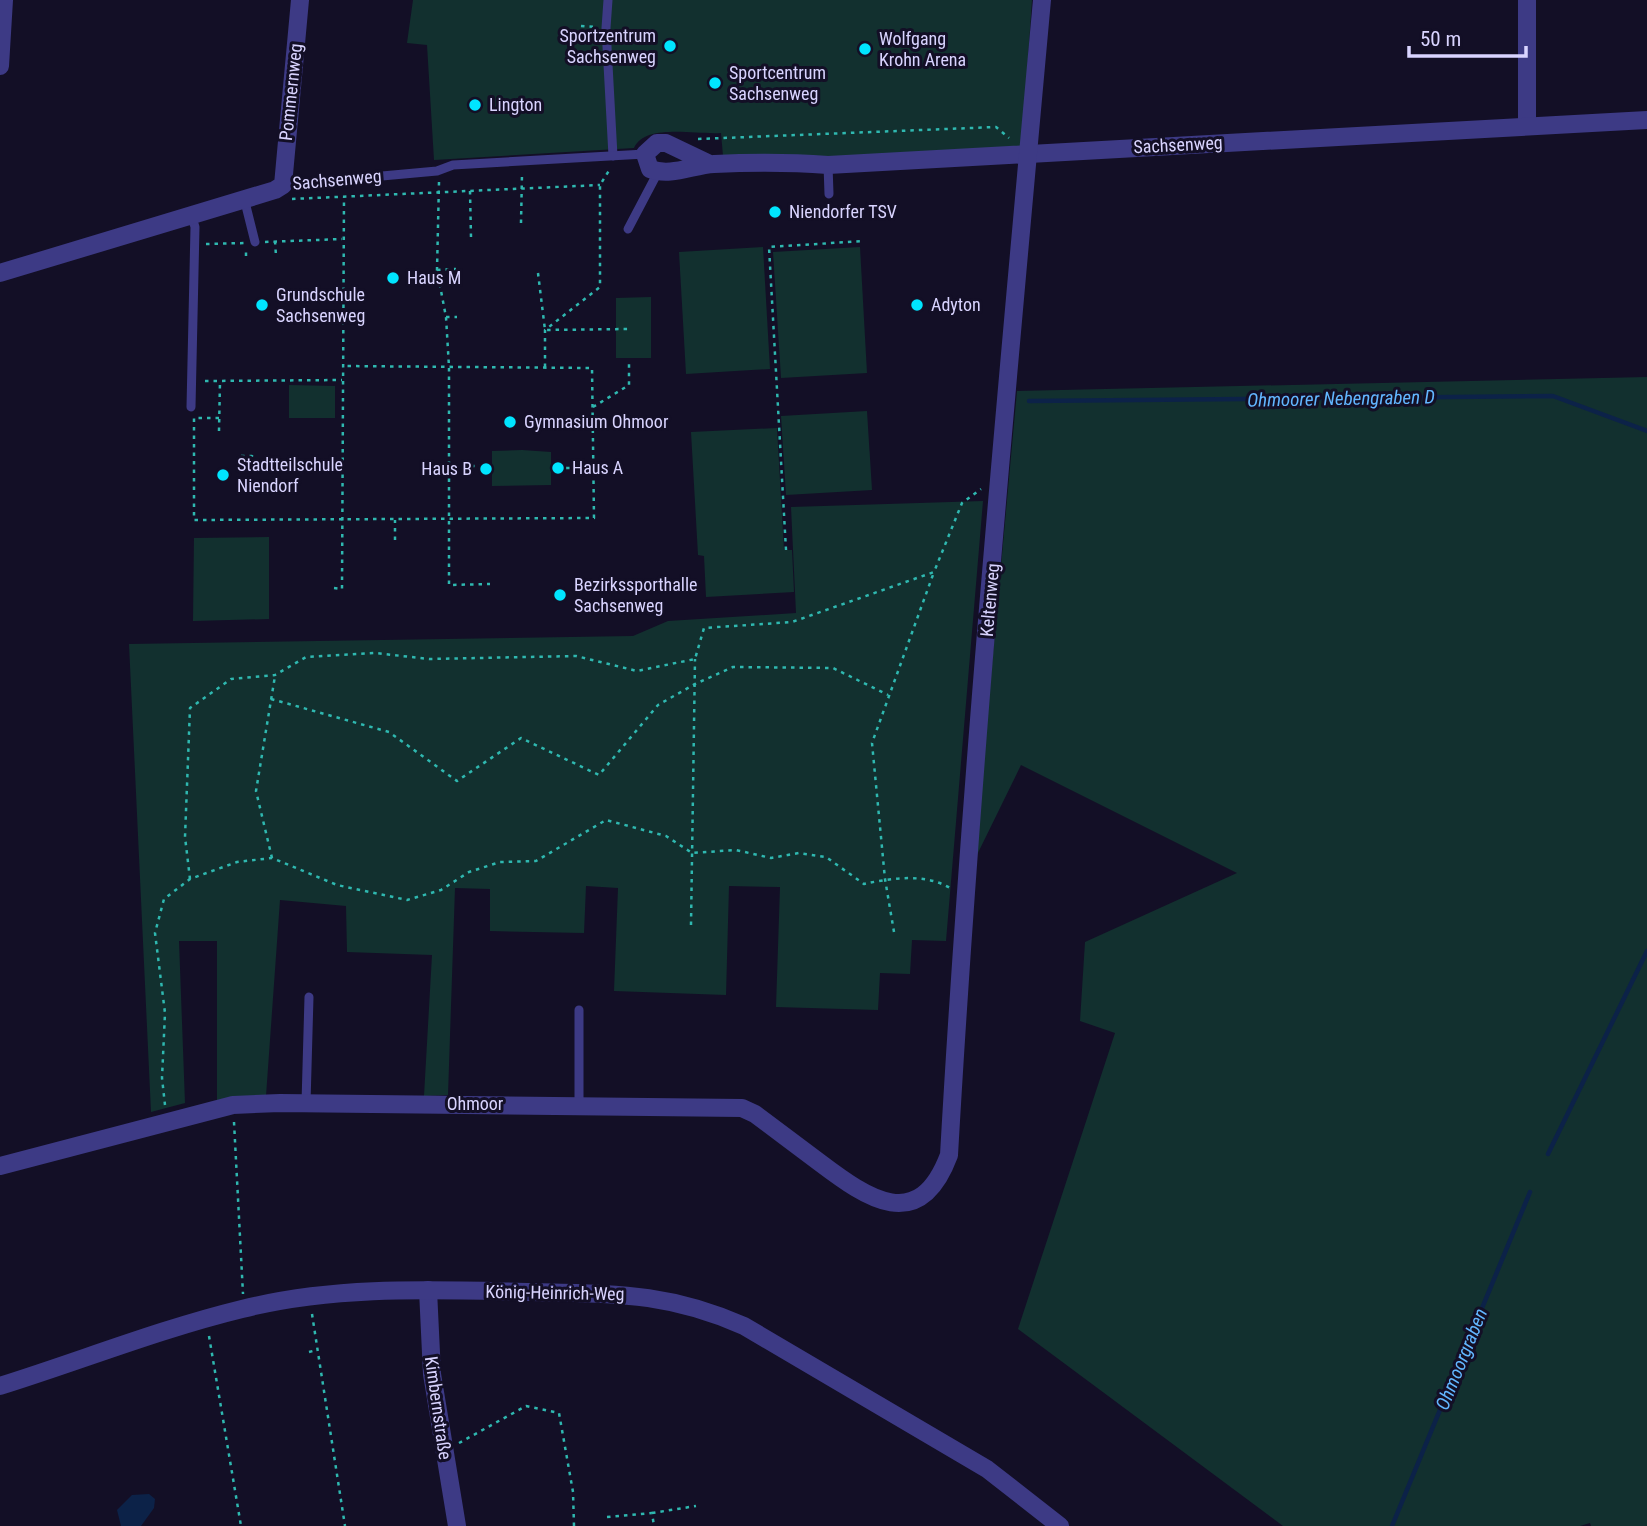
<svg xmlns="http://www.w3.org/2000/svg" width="1647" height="1526" viewBox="0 0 1647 1526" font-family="'Roboto Condensed',sans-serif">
	<rect width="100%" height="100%" fill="#130f26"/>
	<g fill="#12302f">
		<path d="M413,0H1032L1022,147L829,158L776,154L723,156L721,133C696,135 645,123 634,148L434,160L427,45L407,43Z"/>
		<path d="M763,247L770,369L686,374L679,252Z"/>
		<path d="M860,247L867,373L781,378L773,252Z"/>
		<path d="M651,297V358H616V298Z"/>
		<path d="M1647,377V1526H1591L1590,1523L1580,1526H1283L1018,1329L1115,1033L1080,1021L1085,942L1237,873L1021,765L974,861L1017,391Z"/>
		<path d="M289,385L335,386V418H289Z"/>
		<path d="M867,411L872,490L786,495L781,416Z"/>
		<path d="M777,428L784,550H792L794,592L706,597L704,556L698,555L691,432Z"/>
		<path d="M522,450L551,452V485L492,486V451Z"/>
		<path d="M983,501L946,941L912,940L910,974L880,973L878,1010L776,1007L780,887L729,886L726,995L614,991L618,888L586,886L584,933L490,931V889L455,888L448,1095L424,1096L432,955L347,952L346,906L280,900L266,1096L217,1100V941H179L185,1103L151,1112L129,644L633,636L668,621L796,613L791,507Z"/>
		<path d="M269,537V619L193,621L194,538Z"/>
	</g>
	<path fill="#0c2248" d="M149,1494L155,1499L154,1508L141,1526H121L117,1510L132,1495Z"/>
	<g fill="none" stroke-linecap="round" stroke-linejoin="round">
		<g stroke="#0c2248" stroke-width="4.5">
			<path d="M1029,401L1553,396L1647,431"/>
			<path d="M1548,1154L1647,951"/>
			<path d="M1392,1526L1530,1192"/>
		</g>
		<g stroke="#2fb8b0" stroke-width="2.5" stroke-dasharray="3.5 5" stroke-linecap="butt">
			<path d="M581,26L595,27"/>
			<path d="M698,139L996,127L1009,138"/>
			<path d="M439,182L437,270L446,317L449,367V585L490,584"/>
			<path d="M470,191L471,237"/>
			<path d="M292,199L600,185"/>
			<path d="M521,223L522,174"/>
			<path d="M275,241L276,256"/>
			<path d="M265,242L342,239"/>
			<path d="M206,244L245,243"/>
			<path d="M246,256V249"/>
			<path d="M437,270L456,269"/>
			<path d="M538,273L545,330L628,329"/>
			<path d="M446,317H457"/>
			<path d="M545,367V330L600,287V185L610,169"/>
			<path d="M205,381L342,380"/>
			<path d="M593,407L629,385V360"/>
			<path d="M219,418H194V520L594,518L592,368L342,366"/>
			<path d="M219,431L220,381"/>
			<path d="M241,456H252L259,465H284L292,458H301"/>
			<path d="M313,466L342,465"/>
			<path d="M420,466H480"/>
			<path d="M566,468H593"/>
			<path d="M395,540V520"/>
			<path d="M786,550L769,247L864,241"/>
			<path d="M334,588L342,589L344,197"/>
			<path d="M271,699L389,732L457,781L521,738L599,775L658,705L695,684L733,667L833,668L888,695"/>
			<path d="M272,858L256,791L275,676"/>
			<path d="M190,879L185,837L190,708L231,679L275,675L306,657L375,653L429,659L576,656L637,671L695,659L704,628L792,622L934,572L962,503L981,489"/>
			<path d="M691,925L695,659"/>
			<path d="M894,932L885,879L872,743L934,572"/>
			<path d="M165,1105L162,1078L165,1013L155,933L164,899L190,879L237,862L272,858L337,885L407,900L441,890L469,872L500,862L536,861L606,820L666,836L692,853L736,850L771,858L799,853L826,857L864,884C891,878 925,873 950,888"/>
			<path d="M234,1122L243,1294"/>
			<path d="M312,1314L345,1526"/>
			<path d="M209,1336L241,1526"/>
			<path d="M309,1352L317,1350"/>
			<path d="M459,1443L526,1406L559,1413L573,1492L574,1526"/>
			<path d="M652,1513L696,1506"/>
			<path d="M607,1517L652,1513L654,1526"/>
		</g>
		<g stroke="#3d3a85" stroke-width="9">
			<path d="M608,0L606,28L613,156"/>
			<path d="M828,165L829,194"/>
			<path d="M283,185L437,171L453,165L645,154"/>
			<path d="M244,198L255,242"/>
			<path d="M191,214L195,227L191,407"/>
			<path d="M628,229L658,172"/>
			<path d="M579,1010V1105"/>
			<path d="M306,1103L309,997"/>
		</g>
		<g stroke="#3d3a85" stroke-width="18">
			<path d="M0,66L4,0"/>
			<path d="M1527,125V0"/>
			<path d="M710,164L666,143H657L645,154L650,169C671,177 693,165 714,164C753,162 790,162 828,165L1647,120"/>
			<path d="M0,273L275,190L283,185L300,0"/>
			<path d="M0,1166L233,1105L280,1103L742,1108L755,1114C776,1130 798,1146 819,1162C868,1199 919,1235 949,1155C971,769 1007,385 1042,0"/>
			<path d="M428,1290L432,1374L457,1526"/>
			<path d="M0,1386C80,1361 160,1329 242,1309C337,1285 436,1290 532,1292C614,1294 667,1292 744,1326L987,1469L1060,1526"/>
		</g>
	</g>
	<g fill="#00e5ff" stroke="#130f26" stroke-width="2.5">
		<circle cx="670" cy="46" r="7"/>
		<circle cx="865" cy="49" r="7"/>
		<circle cx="715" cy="83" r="7"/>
		<circle cx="475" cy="105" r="7"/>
		<circle cx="775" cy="212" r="7"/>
		<circle cx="393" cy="278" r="7"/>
		<circle cx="262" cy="305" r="7"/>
		<circle cx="917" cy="305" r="7"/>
		<circle cx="510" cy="422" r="7"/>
		<circle cx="558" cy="468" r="7"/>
		<circle cx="486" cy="469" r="7"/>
		<circle cx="223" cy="475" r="7"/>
		<circle cx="560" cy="595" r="7"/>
	</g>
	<g text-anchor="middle" stroke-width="6" stroke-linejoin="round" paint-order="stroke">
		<g font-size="18" fill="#d9d4ff" stroke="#130f26" text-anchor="start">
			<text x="656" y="42" text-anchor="end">Sportzentrum<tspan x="656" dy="21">Sachsenweg</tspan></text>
			<text x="879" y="45">Wolfgang<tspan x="879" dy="21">Krohn Arena</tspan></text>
			<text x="729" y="79">Sportcentrum<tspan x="729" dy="21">Sachsenweg</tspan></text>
			<text x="489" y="111">Lington</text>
			<text x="789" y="218">Niendorfer TSV</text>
			<text x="407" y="284">Haus M</text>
			<text x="276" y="301">Grundschule<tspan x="276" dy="21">Sachsenweg</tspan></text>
			<text x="931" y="311">Adyton</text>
			<text x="524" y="428">Gymnasium Ohmoor</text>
			<text x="237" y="471">Stadtteilschule<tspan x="237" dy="21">Niendorf</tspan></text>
			<text x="572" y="474">Haus A</text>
			<text x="472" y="475" text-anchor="end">Haus B</text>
			<text x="574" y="591">Bezirkssporthalle<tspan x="574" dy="21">Sachsenweg</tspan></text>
		</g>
		<g font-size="18" fill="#d9d4ff" stroke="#130f26">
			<text transform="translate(291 92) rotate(-84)" y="6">Pommernweg</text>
			<text transform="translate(1178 145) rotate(-3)" y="6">Sachsenweg</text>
			<text transform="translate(337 180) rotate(-5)" y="6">Sachsenweg</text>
			<text transform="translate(990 600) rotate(-85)" y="6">Keltenweg</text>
			<text x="475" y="1110">Ohmoor</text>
			<text transform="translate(555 1293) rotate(1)" y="6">König-Heinrich-Weg</text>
			<text transform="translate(438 1408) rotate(82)" y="6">Kimbernstraße</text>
		</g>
		<g font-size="19" font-style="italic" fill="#62b6ff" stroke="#130f26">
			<text transform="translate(1341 398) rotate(-1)" y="7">Ohmoorer Nebengraben D</text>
			<text transform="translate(1461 1359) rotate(-68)" y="7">Ohmoorgraben</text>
		</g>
	</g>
	<path d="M1409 46v10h117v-10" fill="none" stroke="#d9d4ff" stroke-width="3.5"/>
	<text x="1420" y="46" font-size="21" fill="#d9d4ff" stroke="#130f26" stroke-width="5" paint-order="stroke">50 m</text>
</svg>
